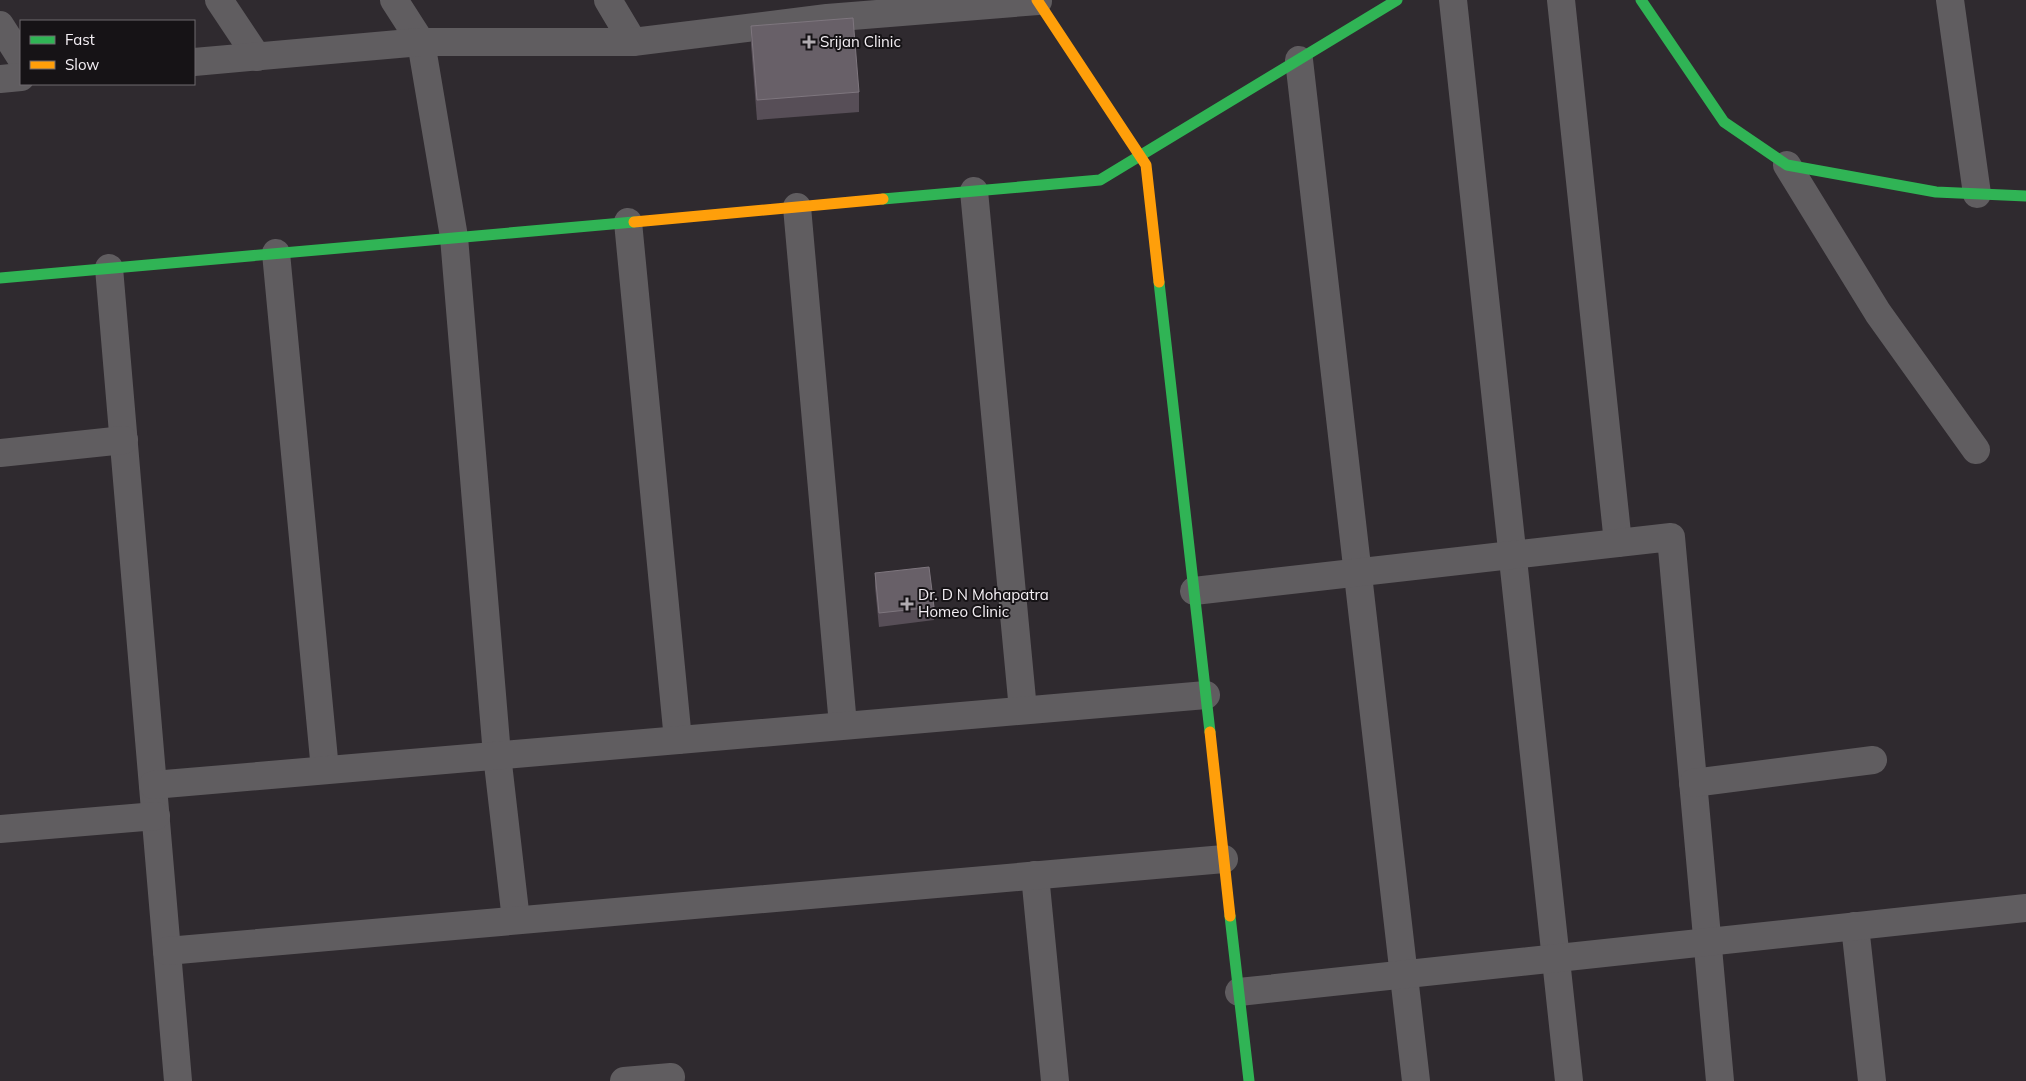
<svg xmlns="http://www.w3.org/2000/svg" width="2026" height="1081" viewBox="0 0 2026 1081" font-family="Mulish,sans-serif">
	<rect width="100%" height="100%" fill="#2f2a2f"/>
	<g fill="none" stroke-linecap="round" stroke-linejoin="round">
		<g stroke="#605d60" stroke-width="28">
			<path d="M219,0L257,57"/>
			<path d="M394,0L421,42L454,237L497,755L516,920"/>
			<path d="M608,0L633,42"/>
			<path d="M1453,0L1569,1081"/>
			<path d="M1561,0L1618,543"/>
			<path d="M1950,0L1977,194"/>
			<path d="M0,25L21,58"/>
			<path d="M1299,60L1416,1081"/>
			<path d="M194,62L421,42H633L827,18L1038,1"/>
			<path d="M0,79L21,77"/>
			<path d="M1787,165L1878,313L1976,450"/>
			<path d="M974,191L1023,710"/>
			<path d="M797,207L843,725"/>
			<path d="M628,222L678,740"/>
			<path d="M276,253L325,770"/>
			<path d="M109,268L178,1081"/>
			<path d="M0,453L124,440"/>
			<path d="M1194,591L1671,537L1720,1081"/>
			<path d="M1693,783L1873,760"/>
			<path d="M153,785L1206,695"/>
			<path d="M0,829L156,816"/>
			<path d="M1035,875L1055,1081"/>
			<path d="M1855,926L1872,1081"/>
			<path d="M167,951L1224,859"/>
			<path d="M1239,992L2026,908"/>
			<path d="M624,1081L671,1077"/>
		</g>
		<g stroke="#30b455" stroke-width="11">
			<path d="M1641,0L1724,122L1787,165L1936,192L2026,196"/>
			<path d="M883,199L1100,180L1397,0"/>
			<path d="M0,278L634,222"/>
			<path d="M1159,282L1210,732"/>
			<path d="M1230,916L1249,1081"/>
		</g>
		<g stroke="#ff9f0a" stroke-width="11">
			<path d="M1037,0L1146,165L1159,282"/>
			<path d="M634,222L883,199"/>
			<path d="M1210,732L1230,916"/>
		</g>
	</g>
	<g fill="#574e57">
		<path d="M751,26L859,92V112L757,120L751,45Z"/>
		<path d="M875,573L934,607V620L879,627L875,587Z"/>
	</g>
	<g fill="#686068" stroke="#7e767e">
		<path d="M853,18L859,92L757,100L751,26Z"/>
		<path d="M929,567L934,607L879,613L875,573Z"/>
	</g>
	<g fill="#b0abb0" stroke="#161316" stroke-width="2">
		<path d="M806.5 34.5h5v5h5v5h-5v5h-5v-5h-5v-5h5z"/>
		<path d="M904.5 596.5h5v5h5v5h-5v5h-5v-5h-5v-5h5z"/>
	</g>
	<g text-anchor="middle" stroke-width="4" stroke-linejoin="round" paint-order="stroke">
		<g font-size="15" fill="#f5f0f5" stroke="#161316" text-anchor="start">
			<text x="820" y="47">Srijan Clinic</text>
			<text x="918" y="600">Dr. D N Mohapatra<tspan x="918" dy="17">Homeo Clinic</tspan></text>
		</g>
	</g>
	<rect x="20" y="20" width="175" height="65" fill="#161316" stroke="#6f6b6f"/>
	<rect x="30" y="36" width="25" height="8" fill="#30b455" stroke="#6f6b6f"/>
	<text x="65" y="45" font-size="15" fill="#f5f0f5">Fast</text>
	<rect x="30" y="61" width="25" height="8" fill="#ff9f0a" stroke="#6f6b6f"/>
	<text x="65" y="70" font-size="15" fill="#f5f0f5">Slow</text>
</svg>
